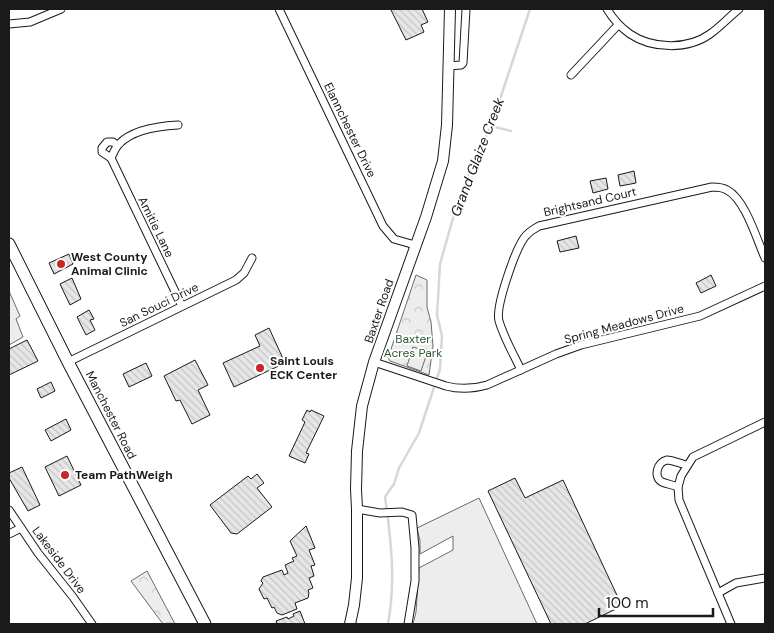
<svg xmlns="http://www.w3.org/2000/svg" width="774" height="633" viewBox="0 0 774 633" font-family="'DM Sans',sans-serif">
	<defs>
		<pattern id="forest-crowns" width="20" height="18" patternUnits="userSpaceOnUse" patternTransform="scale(1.25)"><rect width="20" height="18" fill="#ededed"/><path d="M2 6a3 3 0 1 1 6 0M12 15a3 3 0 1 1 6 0" fill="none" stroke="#cbcbcb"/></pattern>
		<pattern id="building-back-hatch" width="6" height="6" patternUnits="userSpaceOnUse" patternTransform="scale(1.25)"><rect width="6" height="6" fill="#e6e6e6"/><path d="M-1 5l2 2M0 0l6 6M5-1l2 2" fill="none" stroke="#c5c5c5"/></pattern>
	</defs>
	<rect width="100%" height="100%" fill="#fff"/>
	<g fill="url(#forest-crowns)" stroke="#6a6a6a">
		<path d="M416,275L427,280V307L431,322L433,346L429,375L390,361L388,358Z"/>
		<path d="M147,571L175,624H163L131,581Z"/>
	</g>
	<g fill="#ededed" stroke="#6a6a6a">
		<path d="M9,291L20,316L16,319L23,337L9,345Z"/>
		<path d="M413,347L423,350L424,348L428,350L421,371L407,366Z"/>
		<path d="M479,498L537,624H413L416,612L419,568L453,550V536L420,554V541L417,528Z"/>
	</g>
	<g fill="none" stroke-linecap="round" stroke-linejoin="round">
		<g stroke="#d7d7d7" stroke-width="2.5">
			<path d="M491,126L511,131"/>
			<path d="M388,624C396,581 391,539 385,497L394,484L399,468L419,433L440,369L442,336L437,315L440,264L457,204L473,163L491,126L530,9"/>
		</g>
	</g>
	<g fill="url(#building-back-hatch)" stroke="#1a1a1a">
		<path d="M393,9H422L428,22L421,25L424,32L406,40L391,10Z"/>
		<path d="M634,171L636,183L620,186L618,175Z"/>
		<path d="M606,178L608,189L593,193L590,181Z"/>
		<path d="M576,236L579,248L560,252L557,241Z"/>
		<path d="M69,254L73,264L54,274L49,263Z"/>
		<path d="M711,275L716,286L701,293L696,283Z"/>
		<path d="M72,278L81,299L70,305L60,284Z"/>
		<path d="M89,310L94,319L90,320L95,330L86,335L77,317Z"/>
		<path d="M269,328L285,363L234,387L223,363L260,346L255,335Z"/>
		<path d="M27,340L38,361L9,375V349Z"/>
		<path d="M195,360L208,385L198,390L210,415L192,424L180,400L176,401L164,376Z"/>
		<path d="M146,363L152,376L129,387L123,374Z"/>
		<path d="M51,382L55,391L41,398L37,389Z"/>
		<path d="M307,410L310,412L311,410L324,416L306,453L309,454L305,463L289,456L305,422L302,420Z"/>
		<path d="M66,419L71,430L51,441L45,430Z"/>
		<path d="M67,456L81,485L59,496L45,467Z"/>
		<path d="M22,467L40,505L28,511L9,478V473Z"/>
		<path d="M257,474L264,483L257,488L272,507L237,534L231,533L210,505L248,476L251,479Z"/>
		<path d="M515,478L525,498L563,480L622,606L585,624H551L488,491Z"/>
		<path d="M306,526L315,548L309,550L315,565L311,566L314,576L309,578L313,588L308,590L309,593L308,598L295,603L297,609L282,615L277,613L274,607L272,608L267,598L264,599L259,589L263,583L261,581L263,577L282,570L284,575L288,573L285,565L294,561L292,558L297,556L290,541Z"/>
		<path d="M300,611L305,624H277L276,621L287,617L288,619L294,616L293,614Z"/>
	</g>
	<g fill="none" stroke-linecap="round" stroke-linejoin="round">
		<defs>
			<g id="minor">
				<path d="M279,9L383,226L394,239L415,245"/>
				<path d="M607,9C613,19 620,27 630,34C652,49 688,50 710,34C720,27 729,17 739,9"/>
				<path d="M9,24L30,22L61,9"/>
				<path d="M448,66L461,65L463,63L466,9"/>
				<path d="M571,75L618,25"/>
				<path d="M178,125C159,126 133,129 119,144C115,148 113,154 111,158L182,306"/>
				<path d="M111,158L102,152V148L107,142H113L117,145"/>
				<path d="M68,362L236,280L244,273L252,258"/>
				<path d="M374,362L446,386C461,390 473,389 487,385L556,354L581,345L700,316L765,286"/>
				<path d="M521,370C514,355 504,338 499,321C495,307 515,251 524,238C528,232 534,229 539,226L712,187C717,187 722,187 727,190C745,199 757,240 765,258"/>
				<path d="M678,487C673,485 667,484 662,482C653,477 657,462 667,460C673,460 681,464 687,465"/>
				<path d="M357,509L380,513L402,512L412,515L415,548V581L408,624"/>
				<path d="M9,510L38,553L73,597L92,624"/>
				<path d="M9,534L21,528"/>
				<path d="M718,593L736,583L765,578"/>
				<path d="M731,624L679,500L678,487L681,476L693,457L765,422"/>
			</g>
			<path id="secondary" d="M350,624L354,605L357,578V509L356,489L357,451L362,406L374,362L426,217L443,161L447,125L450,9"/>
			<path id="trunk" d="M9,244L68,362L205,624"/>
		</defs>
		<use href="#minor" stroke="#1a1a1a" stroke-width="9"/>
		<use href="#secondary" stroke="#1a1a1a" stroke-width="12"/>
		<use href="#trunk" stroke="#1a1a1a" stroke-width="13"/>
		<use href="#minor" stroke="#fff" stroke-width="7"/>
		<use href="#secondary" stroke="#fff" stroke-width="10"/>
		<use href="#trunk" stroke="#fff" stroke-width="11"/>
	</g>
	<g fill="#c62828" stroke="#fff" stroke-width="2">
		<circle cx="61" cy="264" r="5"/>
		<circle cx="260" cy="368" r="5"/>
		<circle cx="65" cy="475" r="5"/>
	</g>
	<g text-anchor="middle" stroke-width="4" stroke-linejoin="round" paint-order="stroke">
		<g font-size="12" fill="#1a1a1a" stroke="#fff">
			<text transform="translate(350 130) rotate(64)" y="4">Elannchester Drive</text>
			<text transform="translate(590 202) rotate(-13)" y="4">Brightsand Court</text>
			<text transform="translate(156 227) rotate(64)" y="4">Amitie Lane</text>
			<text transform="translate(159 305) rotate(-26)" y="4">San Souci Drive</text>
			<text transform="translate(379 311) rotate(-71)" y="4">Baxter Road</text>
			<text transform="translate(624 324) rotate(-15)" y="4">Spring Meadows Drive</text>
			<text transform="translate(111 415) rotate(63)" y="4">Manchester Road</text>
			<text transform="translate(59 560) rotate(53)" y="4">Lakeside Drive</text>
		</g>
		<g font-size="12" font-weight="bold" fill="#1a1a1a" stroke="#fff" text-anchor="start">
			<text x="71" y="261">West County<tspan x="71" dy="14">Animal Clinic</tspan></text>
			<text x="270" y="365">Saint Louis<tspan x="270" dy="14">ECK Center</tspan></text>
			<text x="75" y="479">Team PathWeigh</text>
		</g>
		<g font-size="12" fill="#2b5a34" stroke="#fff">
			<text x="413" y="343">Baxter<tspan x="413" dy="14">Acres Park</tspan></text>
		</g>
		<g font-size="14" font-style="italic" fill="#1a1a1a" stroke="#fff">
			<text transform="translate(477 157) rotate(-69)" y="5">Grand Glaize Creek</text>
		</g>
	</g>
	<rect width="774" height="633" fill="none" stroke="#1a1a1a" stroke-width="20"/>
	<path d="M599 608v8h114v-8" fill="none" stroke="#1a1a1a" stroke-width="2.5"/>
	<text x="606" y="608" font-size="15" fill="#1a1a1a" stroke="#ffffff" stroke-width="4" paint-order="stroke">100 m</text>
</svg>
